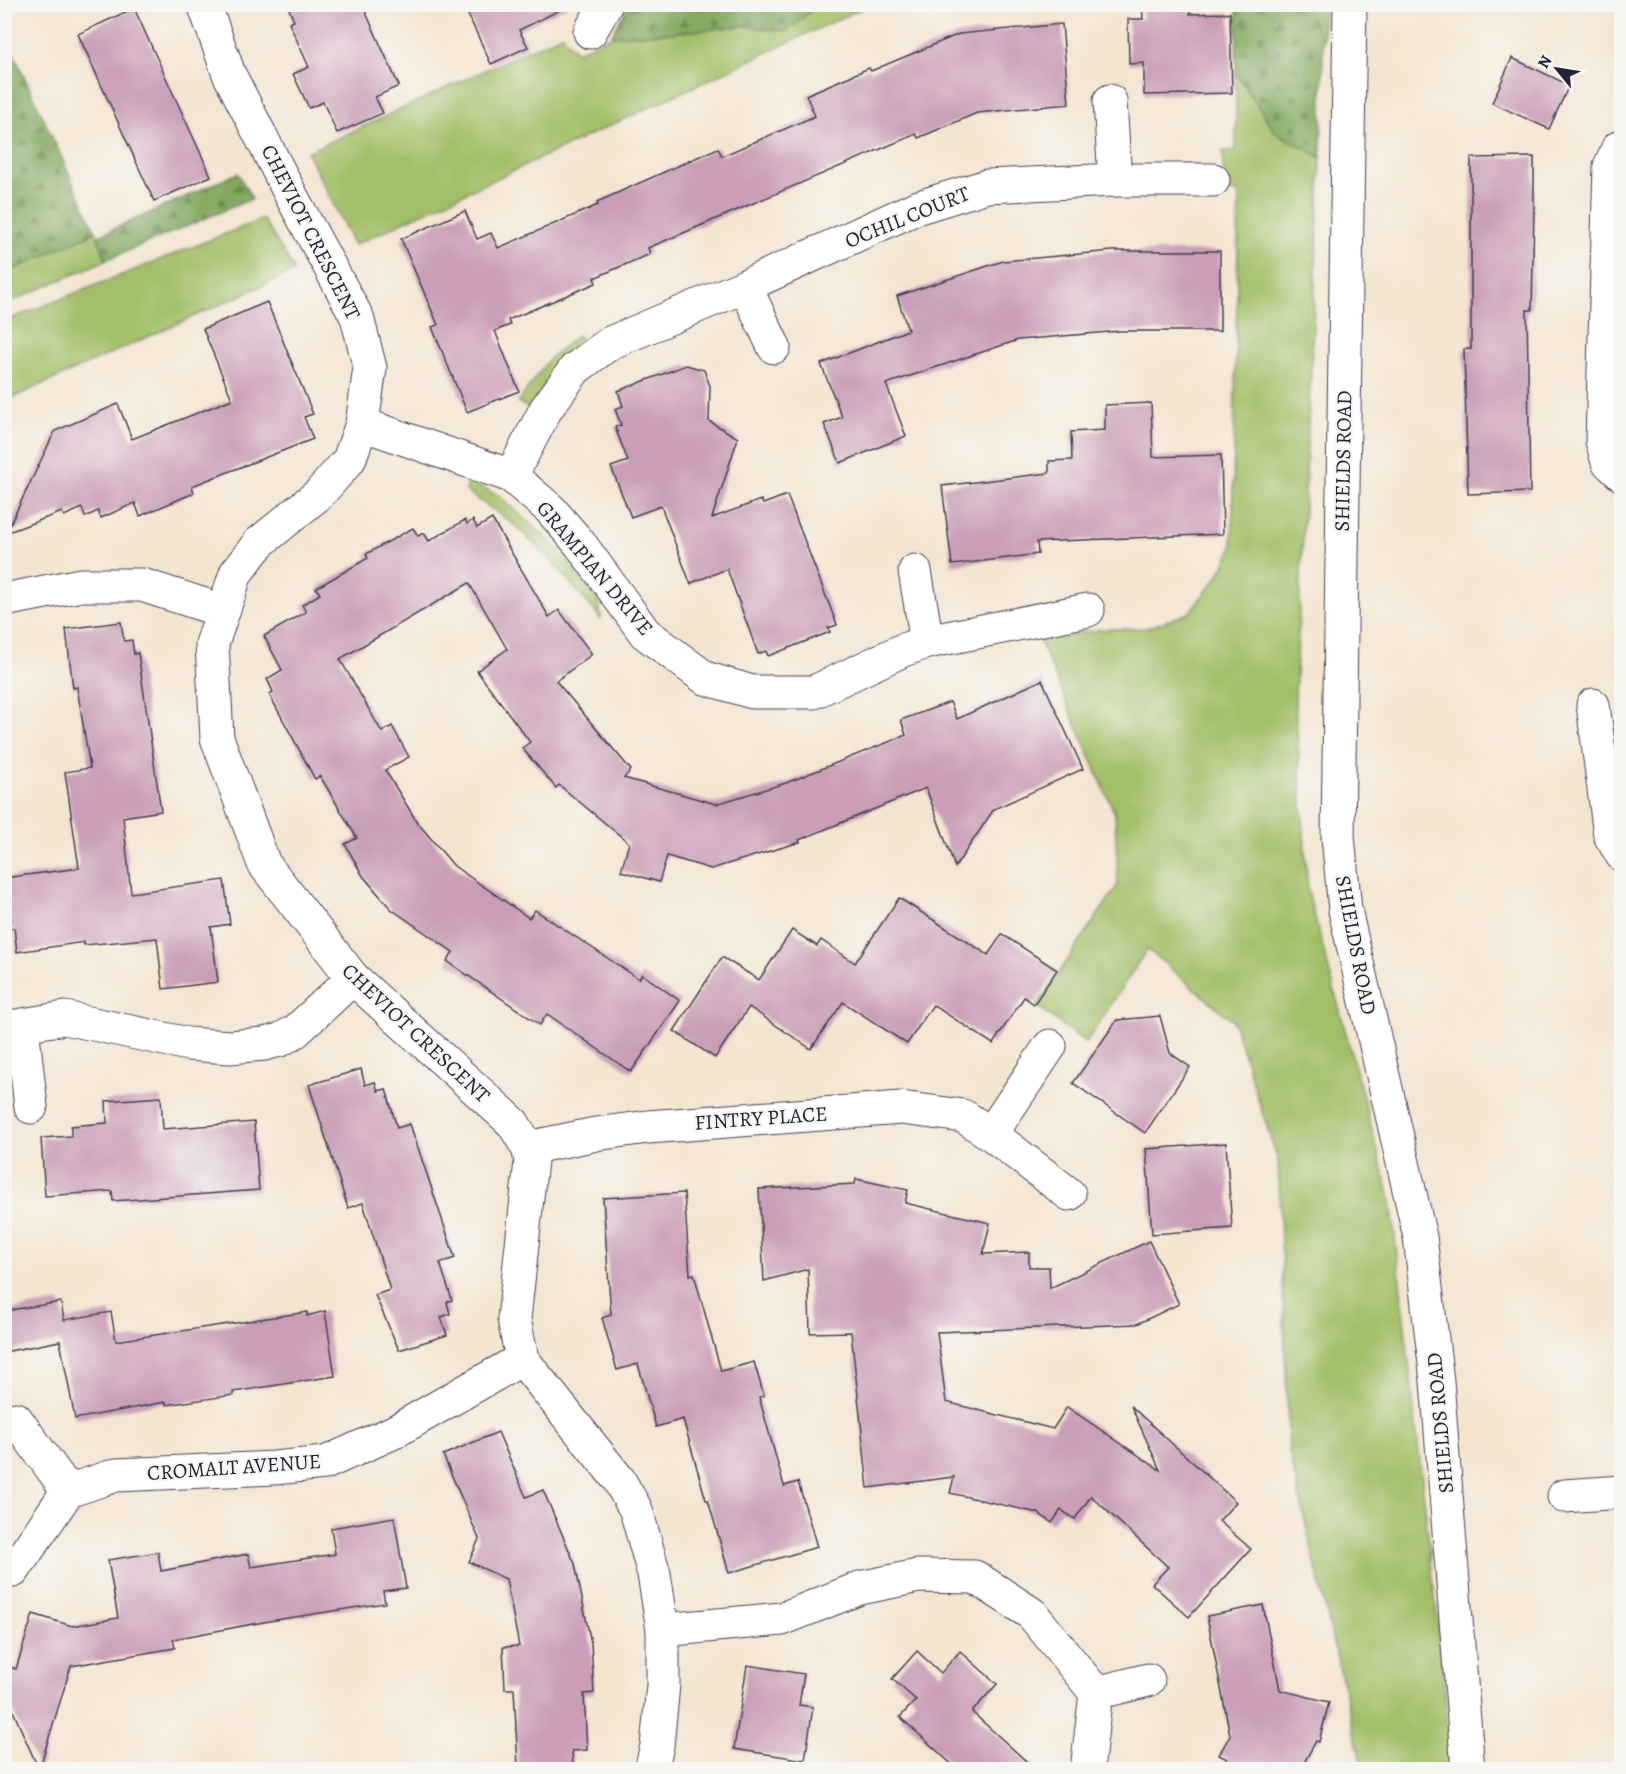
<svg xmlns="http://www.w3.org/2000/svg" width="1626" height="1774" viewBox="0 0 1626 1774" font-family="Alegreya,serif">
	<defs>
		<pattern id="forest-firs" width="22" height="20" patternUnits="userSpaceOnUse" patternTransform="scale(1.5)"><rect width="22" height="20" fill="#81a65c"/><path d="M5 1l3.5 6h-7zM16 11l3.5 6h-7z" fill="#69874d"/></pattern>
	</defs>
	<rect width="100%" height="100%" fill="#f6f6f2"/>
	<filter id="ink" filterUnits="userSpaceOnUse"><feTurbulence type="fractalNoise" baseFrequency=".0167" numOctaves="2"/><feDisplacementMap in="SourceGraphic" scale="12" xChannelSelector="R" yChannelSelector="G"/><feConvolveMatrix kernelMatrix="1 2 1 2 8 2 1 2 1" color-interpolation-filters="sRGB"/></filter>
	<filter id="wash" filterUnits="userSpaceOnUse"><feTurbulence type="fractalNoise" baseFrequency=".008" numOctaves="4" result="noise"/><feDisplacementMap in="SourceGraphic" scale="24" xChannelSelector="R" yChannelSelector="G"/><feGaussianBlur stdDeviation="1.35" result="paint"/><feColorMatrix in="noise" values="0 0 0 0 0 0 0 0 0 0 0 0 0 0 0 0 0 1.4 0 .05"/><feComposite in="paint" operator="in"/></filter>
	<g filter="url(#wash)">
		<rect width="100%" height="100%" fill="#f4e5d1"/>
		<g fill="#a2bf67" stroke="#627051" stroke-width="1.5">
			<path d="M815,5H869L354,245L307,152L564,34L563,37L577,52L611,36L669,33L743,26L787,31L815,7Z"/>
			<path d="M1236,73L1276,133L1321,157L1295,700L1308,892L1391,1201L1443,1669L1451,1769H1361L1362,1766L1289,1451L1278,1161L1233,1021L1147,949L1086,1043L1037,1006L1118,885L1115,814L1039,639L1105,629L1147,628L1189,613L1219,575L1232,548L1239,192H1224L1223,151L1236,150Z"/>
			<path d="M263,219L295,271L5,401V321Z"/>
			<path d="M96,232L106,260L5,304V272H8Z"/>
			<path d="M578,335L587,348L529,409L518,402L549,359Z"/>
			<path d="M468,481L499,496L559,549L599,600L601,619L552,561L511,522L466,491Z"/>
		</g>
		<g fill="url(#forest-firs)" stroke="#52644c" stroke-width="1.5">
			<path d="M629,5L815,4V7L787,31L743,26L669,33L611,36Z"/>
			<path d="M1237,5H1324L1321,157L1276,133L1236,73Z"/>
			<path d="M5,35L96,232L8,272H4Z"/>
			<path d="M238,173L252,199L106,260L98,236Z"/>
		</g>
		<g id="blocks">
			<g fill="#ca9eb8">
				<path d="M287,4H362L399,86L375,97L383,113L337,133L323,102L309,108L293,74L309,67L289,23L294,21Z"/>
				<path d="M463,4H572L519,30L528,47L491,64Z"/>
				<path d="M1142,4H1189L1190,14L1230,13L1232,93L1144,95V63L1129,64L1128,19H1143Z"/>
				<path d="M134,8L211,176L154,201L78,34Z"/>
				<path d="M1062,24L1069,104L977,113L918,138L916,134L648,248L650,254L594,278L596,283L508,320L510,325L495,331L519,391L467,412L432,327L438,325L401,239L465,211L477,239L491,233L498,248L598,205L597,202L718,148L722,156L815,116L806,95L869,68L871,71L959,34Z"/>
				<path d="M1512,58L1569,85L1549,129L1492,103Z"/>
				<path d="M1534,157V207L1532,310H1527L1530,492L1468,494L1464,349H1471V158Z"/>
				<path d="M1112,251H1220V331H1120L1018,340L886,384L906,436L840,463L824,424L842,417L821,364L908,330L897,296L1003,261Z"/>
				<path d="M267,302L313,414L304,417L313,439L192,486L194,493L140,516L135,503L101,518L98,511L85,517L82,508L64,516L62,512L6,533L55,431L118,404L132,439L232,399L203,329Z"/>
				<path d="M686,365L704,370L710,386L709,421L738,438L712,518L761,500L763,504L787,495L837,625L828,628L830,632L768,656L766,651L758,654L727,569L691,583V585L661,506L631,517L611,467L628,461L615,427L621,425L615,409L623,406L618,391Z"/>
				<path d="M1151,403L1153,457L1221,455L1223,534L1037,542L1038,554L952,565L942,486L1049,473V461L1072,460L1071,432L1105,430V405Z"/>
				<path d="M492,519L549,617L559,610L592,654L556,681L631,770L624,778L716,804L786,783L906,735L901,720L950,702L957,719L1042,680L1083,769L994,809L955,867L926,788L799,840L800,842L711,869L667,856L659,882L621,871L629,843L559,785L556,788L522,748L530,742L477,671L507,649L469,583L340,659L382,732L392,726L409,757L385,770L417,822L454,866L529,918L535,910L639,979L642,974L680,1001L631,1072L547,1014L540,1025L447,961L453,952L391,909L363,876L345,844L357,838L320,776L315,779L269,694L273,692L267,679L282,670L264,636L306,612L302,605L320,594L316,588L368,558L366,554L413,528L418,536L424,533L429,541L465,520L467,524L473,520L477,528Z"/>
				<path d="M121,622L124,641L132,640L134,654L138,653L161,811L123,817L131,893L224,880L230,924L211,927L218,982L163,989L157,938L84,945V942L17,952L14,928L4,930V878L79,868L65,772L90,768L77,687L73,688L66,629Z"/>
				<path d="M899,898L988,955L1002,934L1057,970L1034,1004L1024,997L993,1044L933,1005L907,1044L843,1002L811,1049L749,1007L715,1058L674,1031L722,957L759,980L792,930L817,946L821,940L855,963Z"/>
				<path d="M1160,1016L1170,1053L1190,1067L1145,1133L1073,1083L1117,1020Z"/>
				<path d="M361,1069L365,1085L375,1082L378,1091L386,1089L397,1128L410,1124L455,1258L440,1263L452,1300L447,1302L450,1314L441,1317L447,1335L399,1350L375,1295L390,1290L363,1203L348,1208L309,1085Z"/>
				<path d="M161,1097L163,1129L254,1122L259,1190L113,1201L112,1191L45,1196L41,1138L71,1136V1126L107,1123L106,1101Z"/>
				<path d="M1226,1143L1232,1228L1152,1234L1146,1149Z"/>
				<path d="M856,1179L908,1190L905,1203L990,1223L983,1254L1029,1252V1267H1049L1050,1288L1149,1241L1179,1304L1137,1324L937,1332L946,1402L1053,1429L1067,1407L1160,1470L1131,1406L1236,1502L1219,1521L1251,1549L1189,1617L1152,1584L1168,1567L1091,1496L1075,1519L1061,1510L1052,1523L1038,1513L950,1493L954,1477L868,1488L851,1332L810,1333L808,1269L764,1281L759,1189L855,1184Z"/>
				<path d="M684,1193L690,1275L694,1274L721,1371L754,1362L764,1396L759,1397L784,1486L798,1482L817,1547L729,1573L708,1500H706L683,1419L656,1427L638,1364L617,1370L602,1318L611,1315L603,1198Z"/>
				<path d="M61,1302L64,1320L111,1312L116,1341L307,1312V1316L325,1311L335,1376L233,1392L234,1395L166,1405V1402L75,1419L60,1341L4,1352V1311Z"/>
				<path d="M498,1432L526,1497L543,1490L575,1564L591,1643L594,1693L584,1694L587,1750L572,1751L573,1765L518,1767L514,1689H505L503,1647L519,1646L506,1579L469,1562L479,1539L443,1455Z"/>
				<path d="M394,1517L406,1588L383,1591L385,1603L269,1621L173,1639L175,1648L71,1666L39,1770L13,1711L4,1709V1665L16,1669L33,1614L72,1626L118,1618L108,1560L158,1552L161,1571L248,1554L251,1567L335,1554L331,1528Z"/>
				<path d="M1263,1605L1280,1690L1329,1702L1319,1742L1316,1741L1300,1770H1221L1227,1759L1219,1755L1230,1735L1207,1616Z"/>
				<path d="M917,1651L941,1673L960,1651L997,1684L972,1712L1036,1770H958L900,1717L916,1700L892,1679Z"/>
				<path d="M747,1665L804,1674L799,1705L813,1707L805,1760L734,1749Z"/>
			</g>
		</g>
	</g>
	<g filter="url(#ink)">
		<use href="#blocks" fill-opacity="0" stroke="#423f52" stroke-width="1.5"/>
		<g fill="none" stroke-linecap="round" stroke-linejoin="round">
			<defs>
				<g id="minor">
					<path d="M204,4L229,74L293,199L357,317L370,368L362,424L349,460L319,494L259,543L236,573L212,644L217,738L264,864L353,978L513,1123L528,1148L531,1161L514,1319L522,1359L619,1480L636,1510L654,1574L663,1630V1685L657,1746L651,1770"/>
					<path d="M1350,4L1338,836L1345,910L1420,1237L1437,1381L1468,1770"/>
					<path d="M590,32L606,4"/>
					<path d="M1110,101L1115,180"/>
					<path d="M1622,146L1618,148L1610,166L1602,441L1608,462L1622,475"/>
					<path d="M745,286L774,347"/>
					<path d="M362,424L511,476L550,509L581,545L645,633L705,678L752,692H814L903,650L927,642L1088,610"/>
					<path d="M511,476L546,409L575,369L610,343L745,286L916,208L987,186L1115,180H1213"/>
					<path d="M915,571L927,642"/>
					<path d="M4,600L81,585H142L223,611"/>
					<path d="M1593,705L1610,835L1622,855"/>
					<path d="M22,1026L31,1107"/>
					<path d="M4,1028L65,1018L188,1044L230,1047L264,1044L280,1040L296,1031L353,978"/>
					<path d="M991,1134L1050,1046"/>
					<path d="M528,1148L596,1134L648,1127L901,1108L963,1116L991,1134L1069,1194"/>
					<path d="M16,1419L68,1491"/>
					<path d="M1564,1496L1622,1492"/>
					<path d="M13,1571L68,1491L116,1475L274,1468L325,1463L394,1432L522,1359"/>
					<path d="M663,1630L782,1619L860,1588L918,1576L975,1577L1032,1614L1096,1693L1087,1770"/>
					<path d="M1096,1693L1148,1680"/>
				</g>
			</defs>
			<use href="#minor" stroke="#423f52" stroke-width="35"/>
			<use href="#minor" stroke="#fff" stroke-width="33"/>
		</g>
	</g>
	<g text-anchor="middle" stroke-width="4.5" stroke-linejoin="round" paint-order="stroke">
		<g font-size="21" fill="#22223b" stroke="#f6f6f2">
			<text transform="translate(907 217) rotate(-22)" y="7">OCHIL COURT</text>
			<text transform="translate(311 232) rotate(63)" y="7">CHEVIOT CRESCENT</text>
			<text transform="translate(1343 461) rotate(-89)" y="7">SHIELDS ROAD</text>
			<text transform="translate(595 568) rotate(50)" y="7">GRAMPIAN DRIVE</text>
			<text transform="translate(1356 945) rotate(79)" y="7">SHIELDS ROAD</text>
			<text transform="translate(416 1033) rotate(43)" y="7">CHEVIOT CRESCENT</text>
			<text transform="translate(761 1118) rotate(-4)" y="7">FINTRY PLACE</text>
			<text transform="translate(1440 1423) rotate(-95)" y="7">SHIELDS ROAD</text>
			<text transform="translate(234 1467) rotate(-4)" y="7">CROMALT AVENUE</text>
		</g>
	</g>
	<rect width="1626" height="1774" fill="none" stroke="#f6f6f2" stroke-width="24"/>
	<g transform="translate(1557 69) rotate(300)" stroke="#f6f6f2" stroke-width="4.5" paint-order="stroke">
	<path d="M0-4.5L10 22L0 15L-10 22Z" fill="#22223b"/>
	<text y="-9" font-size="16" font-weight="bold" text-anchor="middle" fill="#22223b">N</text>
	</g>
</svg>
